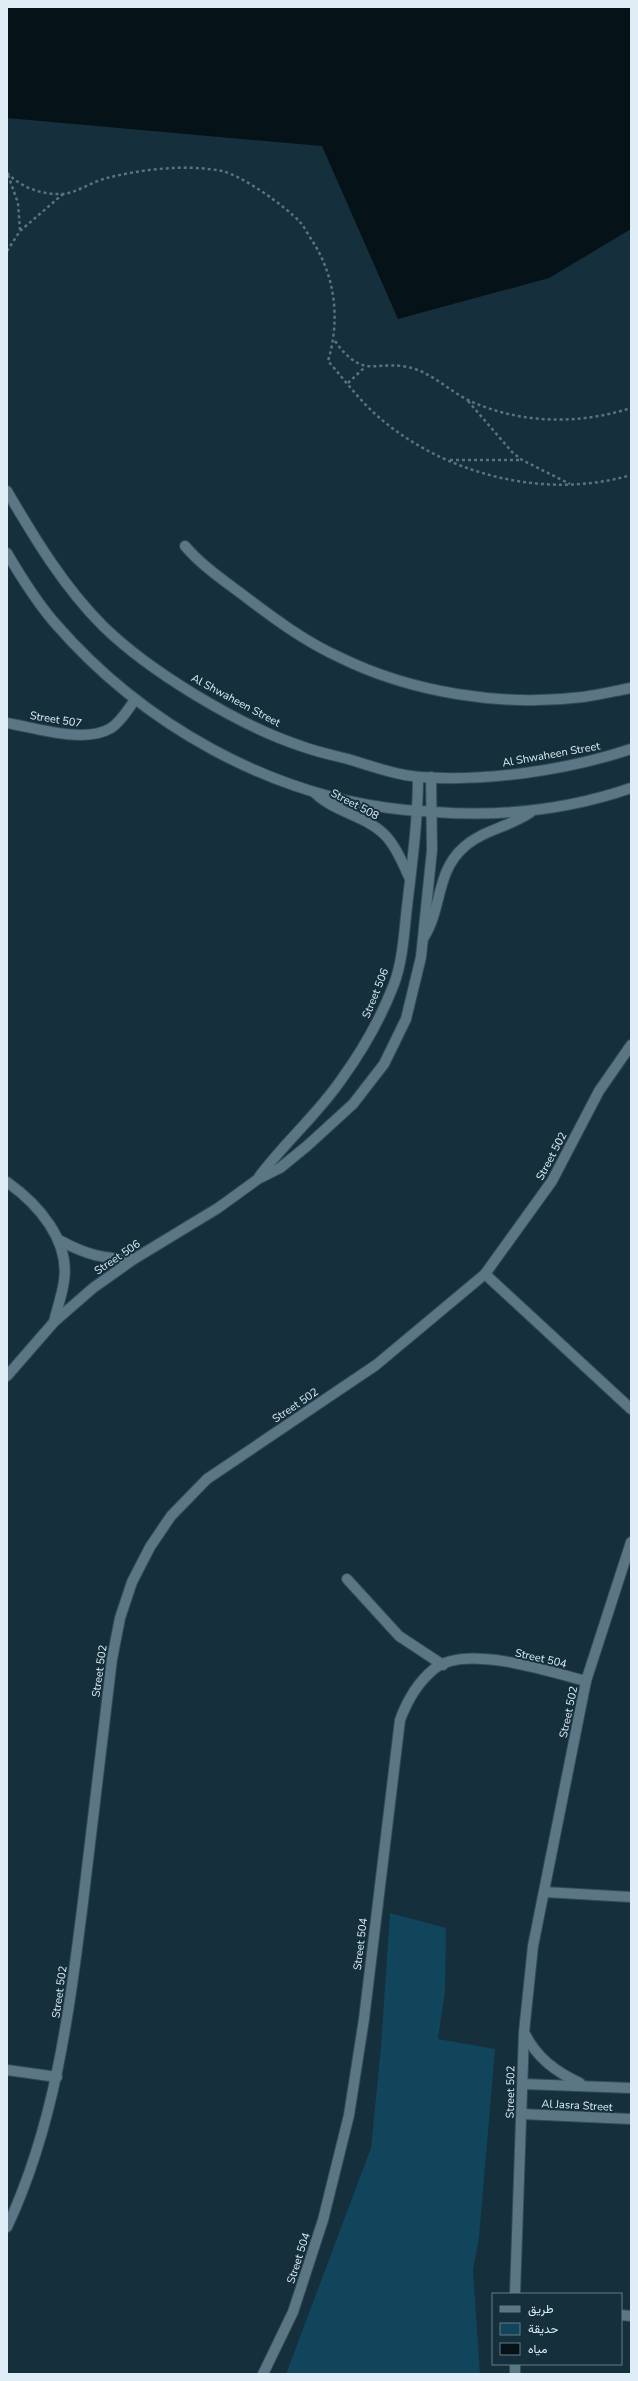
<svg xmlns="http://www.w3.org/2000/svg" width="638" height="2381" viewBox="0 0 638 2381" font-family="'Nunito Sans',Vazirmatn,sans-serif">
	<rect width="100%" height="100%" fill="#152f3c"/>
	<path fill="#10455b" d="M390,1913L446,1928L445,1991L438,2039L495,2049L479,2237L473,2270L480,2374H286L371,2148L381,2046Z"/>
	<path fill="#051218" d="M7,7H631V229L549,278L398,319L322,146L7,118Z"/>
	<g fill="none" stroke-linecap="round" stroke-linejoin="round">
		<defs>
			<g id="minor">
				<path d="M7,491C35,539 64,587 103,626C150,672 240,726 301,746C317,752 332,755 348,759C371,766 396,775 420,777C486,782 568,770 631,749"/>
				<path d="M185,546C203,567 226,582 247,598C276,620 306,642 339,657C412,693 503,707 583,697C599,695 615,691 631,688"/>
				<path d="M7,553C21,577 36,601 54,622C142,724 271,797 406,810C416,811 426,811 435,812C502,817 567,810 631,788"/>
				<path d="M7,723C36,728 85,744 111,728C121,722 128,709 135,700"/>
				<path d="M315,793C334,812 364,815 384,834C396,846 403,864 410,879"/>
				<path d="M424,937C442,909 436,872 463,848C482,830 510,827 531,812"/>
				<path d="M259,1177C284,1143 317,1115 341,1080C362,1051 381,1018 394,984C403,960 404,932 407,907C412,863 418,820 418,777"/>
				<path d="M7,1182C38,1204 70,1240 64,1281C62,1295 57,1309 54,1322"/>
				<path d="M59,1240C87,1255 103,1259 134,1259"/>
				<path d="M485,1274L631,1409"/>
				<path d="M7,1376L54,1322L93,1288L134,1259L218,1208L258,1179L280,1168L307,1146L353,1104L384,1064L406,1019L421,957L432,850L431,777"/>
				<path d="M347,1579L399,1636L443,1665"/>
				<path d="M544,1892L631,1897"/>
				<path d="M525,2034C537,2058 556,2072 580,2083"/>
				<path d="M7,2070L57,2077"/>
				<path d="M523,2084L631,2088"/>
				<path d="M522,2114L631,2119"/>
				<path d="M7,2227C55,2125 69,2013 83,1902C93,1821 103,1740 112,1659L120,1618L132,1582L150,1547L171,1516L207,1479L376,1365L485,1274L552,1181L599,1091L631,1045"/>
				<path d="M515,2294L524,2032L533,1946L586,1681L631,1542"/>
				<path d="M621,2315L631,2316"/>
				<path d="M515,2364V2374"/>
				<path d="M263,2374L293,2312L323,2220L349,2115L364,2019L400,1720C407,1701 418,1682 434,1669C466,1643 550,1672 586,1681"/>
			</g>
		</defs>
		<use href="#minor" stroke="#364b55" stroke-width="12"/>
		<g stroke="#5c727d" stroke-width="2.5" stroke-dasharray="3 3" stroke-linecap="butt">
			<path d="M7,173C21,187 41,195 62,194C77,193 93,181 107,178C143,169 185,164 222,171C243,176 285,206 300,222C305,228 309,236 313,242C336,278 340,322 328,361C343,378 357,397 373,412C439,473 543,501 631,475"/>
			<path d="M8,175L18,203L20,230"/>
			<path d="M7,251L20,231L63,194"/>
			<path d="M335,341C365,383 377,357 415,369C435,376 450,391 468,400C519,424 578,425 631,408"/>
			<path d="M348,383L365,367"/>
			<path d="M468,401L512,452L522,460L570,484"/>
			<path d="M450,460H522"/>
		</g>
		<use href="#minor" stroke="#5b7685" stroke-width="10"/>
	</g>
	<g text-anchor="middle" stroke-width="4" stroke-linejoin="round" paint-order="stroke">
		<g font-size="11" fill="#dfeef6" stroke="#152f3c">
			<text transform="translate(236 700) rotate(28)" y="4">Al Shwaheen Street</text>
			<text transform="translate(56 719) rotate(9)" y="4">Street 507</text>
			<text transform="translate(551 754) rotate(-10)" y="4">Al Shwaheen Street</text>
			<text transform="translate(355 804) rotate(28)" y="4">Street 508</text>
			<text transform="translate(375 993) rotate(-68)" y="4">Street 506</text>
			<text transform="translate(551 1156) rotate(-62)" y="4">Street 502</text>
			<text transform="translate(117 1257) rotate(-34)" y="4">Street 506</text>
			<text transform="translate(295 1405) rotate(-34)" y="4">Street 502</text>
			<text transform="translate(541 1658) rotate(13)" y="4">Street 504</text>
			<text transform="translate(99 1671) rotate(-82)" y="4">Street 502</text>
			<text transform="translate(568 1712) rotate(-78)" y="4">Street 502</text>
			<text transform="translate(360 1944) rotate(-83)" y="4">Street 504</text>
			<text transform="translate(59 1992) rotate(-82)" y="4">Street 502</text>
			<text transform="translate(510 2092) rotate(-89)" y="4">Street 502</text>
			<text transform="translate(577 2105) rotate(3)" y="4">Al Jasra Street</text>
			<text transform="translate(298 2258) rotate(-72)" y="4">Street 504</text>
		</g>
	</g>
	<rect width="638" height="2381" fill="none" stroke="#dfeef6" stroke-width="16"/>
	<rect x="492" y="2293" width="130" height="72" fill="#152f3c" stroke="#667b86"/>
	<rect x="500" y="2306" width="20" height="6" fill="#5b7685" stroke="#667b86"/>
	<text x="528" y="2313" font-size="12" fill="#dfeef6">طريق</text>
	<rect x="500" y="2323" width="20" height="12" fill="#10455b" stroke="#667b86"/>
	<text x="528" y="2333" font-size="12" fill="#dfeef6">حديقة</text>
	<rect x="500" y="2343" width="20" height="12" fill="#051218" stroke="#667b86"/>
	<text x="528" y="2353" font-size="12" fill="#dfeef6">مياه</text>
</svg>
